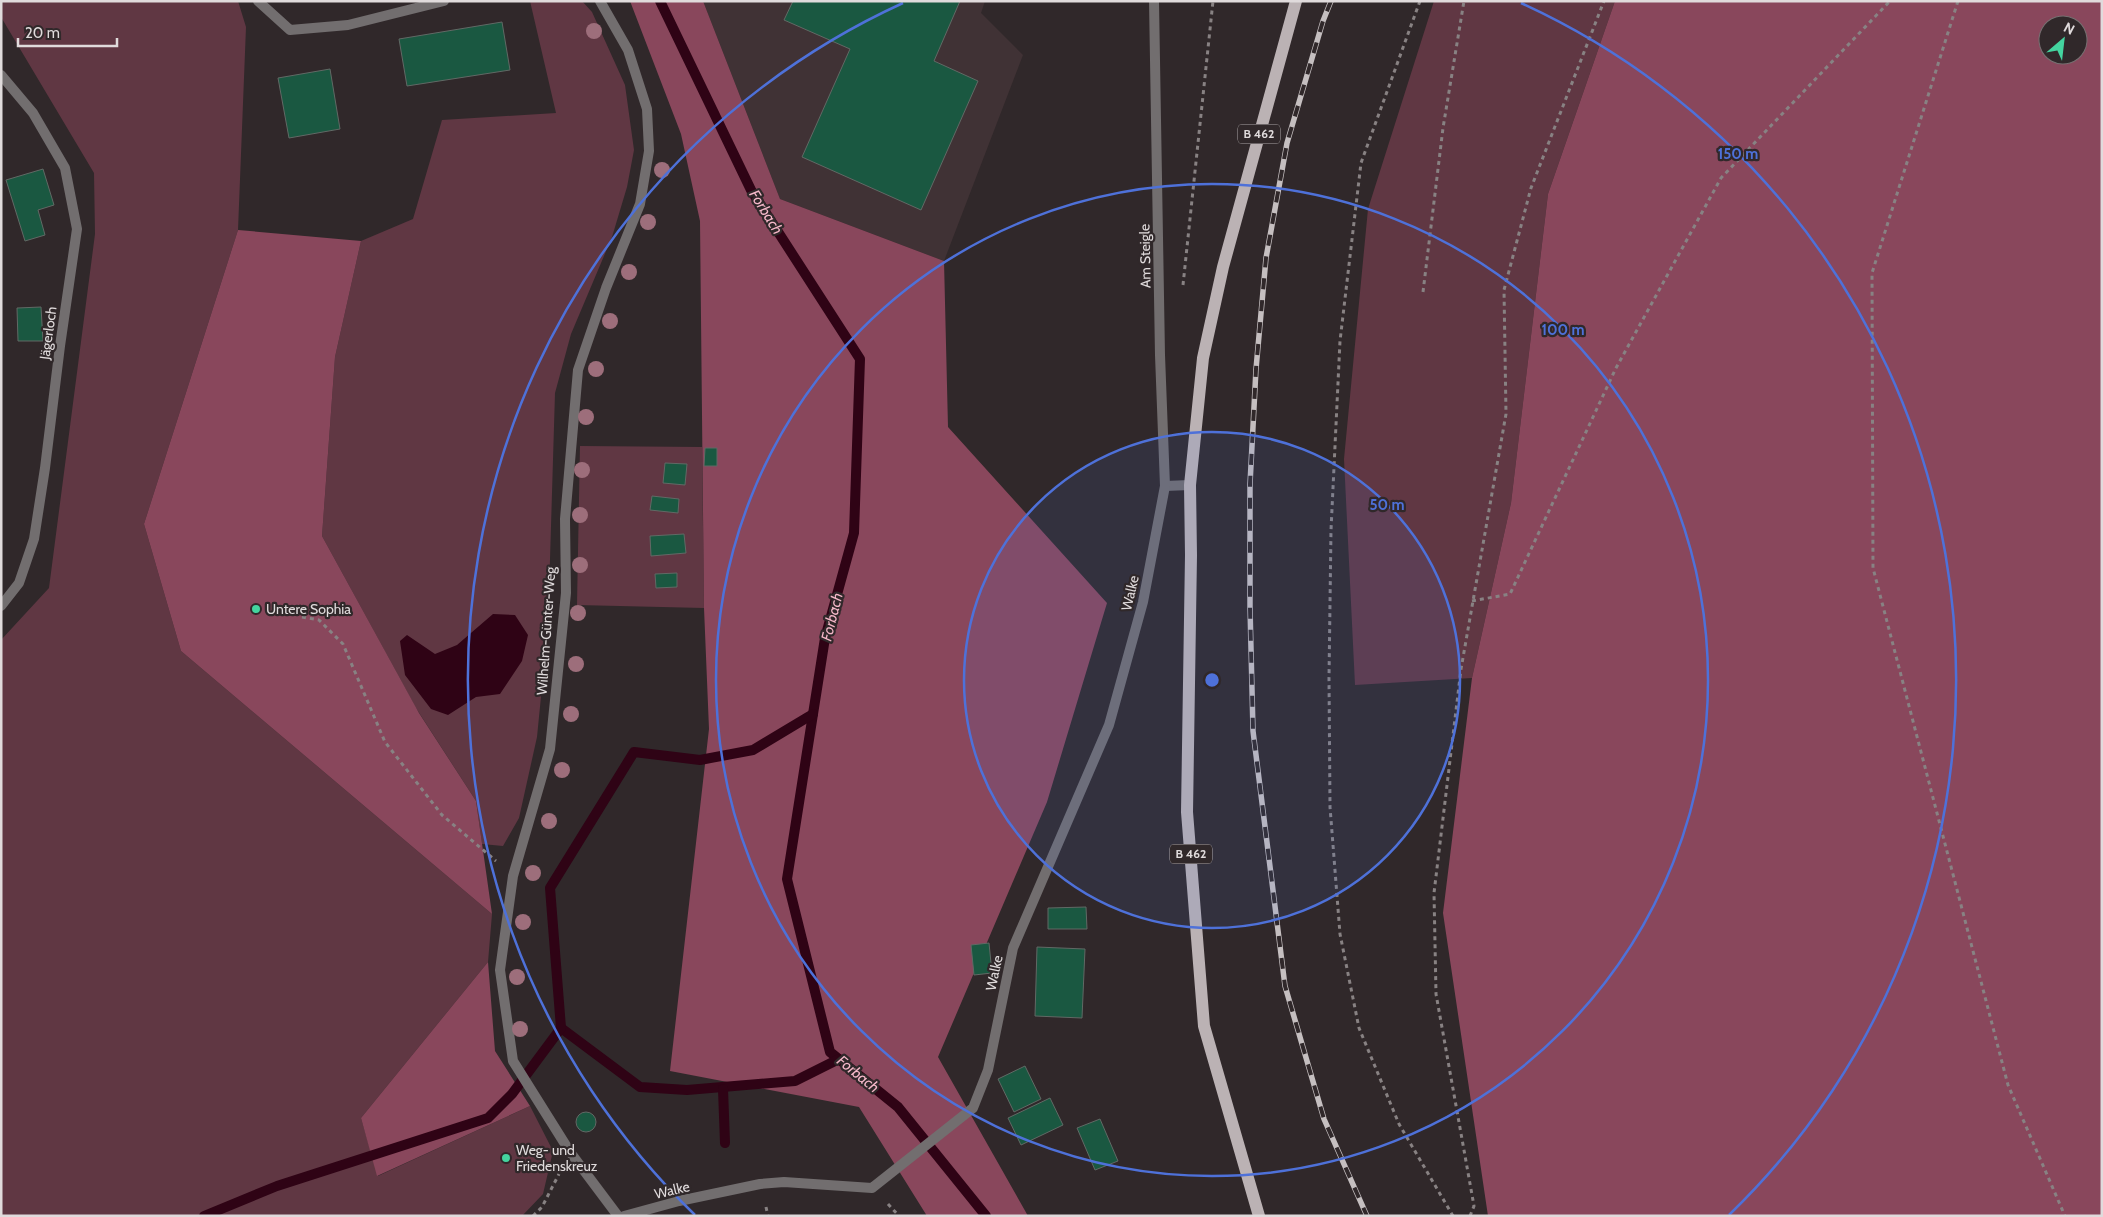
<svg xmlns="http://www.w3.org/2000/svg" width="2103" height="1217" viewBox="0 0 2103 1217" font-family="Cabin,sans-serif">
	<rect width="100%" height="100%" fill="#30282a"/>
	<path fill="#403235" d="M703,1H985L981,13L1023,55L944,261L780,199Z"/>
	<g fill="#603743">
		<path d="M1,1H238L246,27L238,230L144,524L181,651L492,914L488,962L361,1118L378,1176L530,1106L553,1151L543,1194L522,1216H1V640L49,588L95,234L94,173L1,17Z"/>
		<path d="M530,1H582L592,12L625,85L634,150L627,187L612,237L571,334L555,393L548,626L537,737L519,818L503,846L482,844L476,801L416,708L322,536L335,357L361,241L413,219L442,120L556,113Z"/>
		<path d="M1434,1H1615L1548,194L1511,503L1472,678L1355,685L1344,459L1368,209Z"/>
		<path d="M580,446L702,447L704,608L577,605Z"/>
	</g>
	<g fill="#89475c" fill-rule="evenodd">
		<path d="M630,1H703L780,199L944,261L948,427L1107,603L1047,802L938,1057L1028,1216H927L859,1107L670,1071L709,729L704,608L700,221L681,134Z"/>
		<path d="M1615,1H2102V1216H1488L1443,913L1472,678L1511,503L1548,194ZM2048,25H2078V55H2048Z"/>
		<path d="M238,230L361,241L335,357L322,536L419,713L476,801L492,914L181,651L144,524Z"/>
		<path d="M488,962L495,1051L530,1106L377,1176L361,1118Z"/>
	</g>
	<path fill="#2f0315" d="M493,614L515,615L528,635L522,661L500,694L476,697L448,715L431,709L405,675L400,641L407,635L435,654L457,645Z"/>
	<g fill="none" stroke-linecap="round" stroke-linejoin="round">
		<g stroke="#2f0315" stroke-width="10">
			<path d="M660,1L751,190L860,359L854,533L825,638L787,879L830,1052L898,1107L986,1216"/>
			<path d="M561,1028L640,1087L687,1090L795,1081L839,1059"/>
			<path d="M723,1089L725,1143"/>
			<path d="M204,1216L277,1186L488,1118L512,1094L561,1028L550,888L634,752L700,760L753,750L813,714"/>
		</g>
	</g>
	<g fill="#1a5841" stroke="#616965">
		<path d="M793,1H960L934,61L978,81L921,210L802,157L850,49L784,20Z"/>
		<path d="M502,22L510,70L407,86L399,39Z"/>
		<path d="M330,69L340,129L289,138L278,78Z"/>
		<path d="M43,169L54,205L38,210L45,235L25,241L6,180Z"/>
		<path d="M41,307L43,341H18L17,308Z"/>
		<path d="M705,448H717V466H704Z"/>
		<path d="M665,463L687,464L685,485L663,483Z"/>
		<path d="M652,496L679,499L678,513L650,510Z"/>
		<path d="M684,534L686,553L651,556L650,536Z"/>
		<path d="M677,573V587L656,588L655,574Z"/>
		<path d="M1086,907L1087,929H1048V908Z"/>
		<path d="M989,943L992,973L974,975L971,945Z"/>
		<path d="M1037,947L1085,949L1082,1018L1035,1016Z"/>
		<path d="M1025,1066L1041,1099L1014,1112L998,1079Z"/>
		<path d="M1050,1098L1063,1125L1021,1145L1008,1118Z"/>
		<circle cx="586" cy="1122" r="10"/>
		<path d="M1100,1119L1118,1161L1095,1170L1077,1128Z"/>
	</g>
	<g fill="none" stroke-linecap="round" stroke-linejoin="round">
		<g stroke="#888283" stroke-width="3" stroke-dasharray="4 4" stroke-linecap="butt">
			<path d="M1420,1L1361,163L1340,341L1331,530L1329,679L1330,807L1340,934L1359,1028L1399,1124L1453,1216"/>
			<path d="M1958,1L1872,273L1873,568L2008,1085L2065,1216"/>
			<path d="M1183,285L1213,1"/>
			<path d="M1423,292L1443,128L1464,1"/>
			<path d="M1472,601L1510,594L1616,368L1721,178L1890,1"/>
			<path d="M302,617L319,620L343,644L385,742L442,815L496,861"/>
			<path d="M888,1204L899,1216"/>
			<path d="M766,1207L768,1216"/>
			<path d="M533,1216L542,1207L559,1174"/>
			<path d="M1470,1216L1474,1206L1436,994L1434,893L1461,669L1506,414L1504,290L1531,188L1604,1"/>
		</g>
		<g stroke="#726e6f" stroke-width="10">
			<path d="M258,1L290,30L348,25L444,1"/>
			<path d="M600,1L628,50L647,109L649,151L640,204L606,288L578,370L565,519L566,593L550,749L513,876L500,970L513,1061L570,1152L618,1216"/>
			<path d="M1,75L33,113L65,168L77,229L60,346L45,468L34,539L19,583L1,606"/>
			<path d="M1165,486L1190,485"/>
			<path d="M624,1216L679,1201L760,1184L784,1182L872,1188L973,1108L988,1070L1013,948L1109,725L1143,602L1165,486L1160,355L1154,1"/>
		</g>
		<path stroke="#bbb2b4" stroke-width="12" d="M1259,1216L1204,1026L1187,812L1191,555L1190,485L1203,358L1223,267L1296,1"/>
		<defs>
			<path id="rail" d="M1331,1L1323,21L1287,143L1266,258L1256,369L1250,484V607L1253,731L1285,986L1324,1119L1367,1216"/>
		</defs>
		<use href="#rail" stroke="#c5bfc0" stroke-width="5.5"/>
		<use href="#rail" stroke="#30282a" stroke-width="4" stroke-dasharray="11" stroke-linecap="butt"/>
	</g>
	<g fill="#9d6e7b">
		<circle cx="594" cy="31" r="8"/>
		<circle cx="662" cy="170" r="8"/>
		<circle cx="648" cy="222" r="8"/>
		<circle cx="629" cy="272" r="8"/>
		<circle cx="610" cy="321" r="8"/>
		<circle cx="596" cy="369" r="8"/>
		<circle cx="586" cy="417" r="8"/>
		<circle cx="582" cy="470" r="8"/>
		<circle cx="580" cy="515" r="8"/>
		<circle cx="580" cy="565" r="8"/>
		<circle cx="578" cy="613" r="8"/>
		<circle cx="576" cy="664" r="8"/>
		<circle cx="571" cy="714" r="8"/>
		<circle cx="562" cy="770" r="8"/>
		<circle cx="549" cy="821" r="8"/>
		<circle cx="533" cy="873" r="8"/>
		<circle cx="523" cy="922" r="8"/>
		<circle cx="517" cy="977" r="8"/>
		<circle cx="520" cy="1029" r="8"/>
	</g>
	<circle cx="1212" cy="680" r="248" fill="#4e71d9" fill-opacity=".12"/>
	<g fill="none" stroke="#4e71d9" stroke-width="2.5">
		<circle cx="1212" cy="680" r="248"/>
		<circle cx="1212" cy="680" r="496"/>
		<path d="M695 1215A744 744 0 0 1 903 3M1521 3A744 744 0 0 1 1729 1215"/>
	</g>
	<g fill="#44d49f" stroke="#30282a" stroke-width="2">
		<circle cx="256" cy="609" r="5"/>
		<circle cx="506" cy="1158" r="5"/>
	</g>
	<g text-anchor="middle" stroke-width="4.5" stroke-linejoin="round" paint-order="stroke">
		<g fill="#30282a" stroke="#aba5a7" stroke-width="1">
			<rect x="1238" y="124.5" width="42" height="19" rx="4"/>
			<rect x="1170" y="844.5" width="42" height="19" rx="4"/>
		</g>
		<g font-size="12" font-weight="bold" fill="#e0dbdc">
			<text x="1259" y="138">B 462</text>
			<text x="1191" y="858">B 462</text>
		</g>
		<g font-size="14" fill="#e0dbdc" stroke="#30282a">
			<text transform="translate(1145 256) rotate(-91)" y="5">Am Steigle</text>
			<text transform="translate(48 333) rotate(-82)" y="5">Jägerloch</text>
			<text transform="translate(1130 593) rotate(-77)" y="5">Walke</text>
			<text transform="translate(546 631) rotate(-86)" y="5">Wilhelm-Günter-Weg</text>
			<text transform="translate(994 973) rotate(-78)" y="5">Walke</text>
			<text transform="translate(672 1190) rotate(-13)" y="5">Walke</text>
		</g>
		<g font-size="14" fill="#e0dbdc" stroke="#30282a" text-anchor="start">
			<text x="266" y="614">Untere Sophia</text>
			<text x="516" y="1155">Weg- und<tspan x="516" dy="16">Friedenskreuz</tspan></text>
		</g>
		<g font-size="15" font-style="italic" fill="#f5b8c9" stroke="#30282a">
			<text transform="translate(766 212) rotate(58)" y="5">Forbach</text>
			<text transform="translate(832 617) rotate(-76)" y="5">Forbach</text>
			<text transform="translate(858 1074) rotate(39)" y="5">Forbach</text>
		</g>
	</g>
	<circle cx="1212" cy="680" r="8" fill="#4e71d9" stroke="#30282a" stroke-width="2.5"/>
	<g font-size="15" text-anchor="middle" font-weight="bold" fill="#4e71d9" stroke="#30282a" stroke-width="4.5" stroke-linejoin="round" paint-order="stroke">
		<text x="1738" y="159">150 m</text>
		<text x="1563" y="335">100 m</text>
		<text x="1387" y="510">50 m</text>
	</g>
	<rect width="2103" height="1217" fill="none" stroke="#e0dbdc" stroke-width="5"/>
	<g transform="translate(2063 40) rotate(28)"><circle r="24" fill="#30282a" stroke="#767071"/>
	<path d="M0-4L9 19L0 12L-9 19Z" fill="#44d49f"/>
	<text y="-8" font-size="14" font-weight="bold" text-anchor="middle" fill="#e0dbdc">N</text>
	</g>
	<path d="M18 38v8h99v-8" fill="none" stroke="#e0dbdc" stroke-width="2.5"/>
	<text x="25" y="38" font-size="15" fill="#e0dbdc" stroke="#30282a" stroke-width="4" paint-order="stroke">20 m</text>
</svg>
